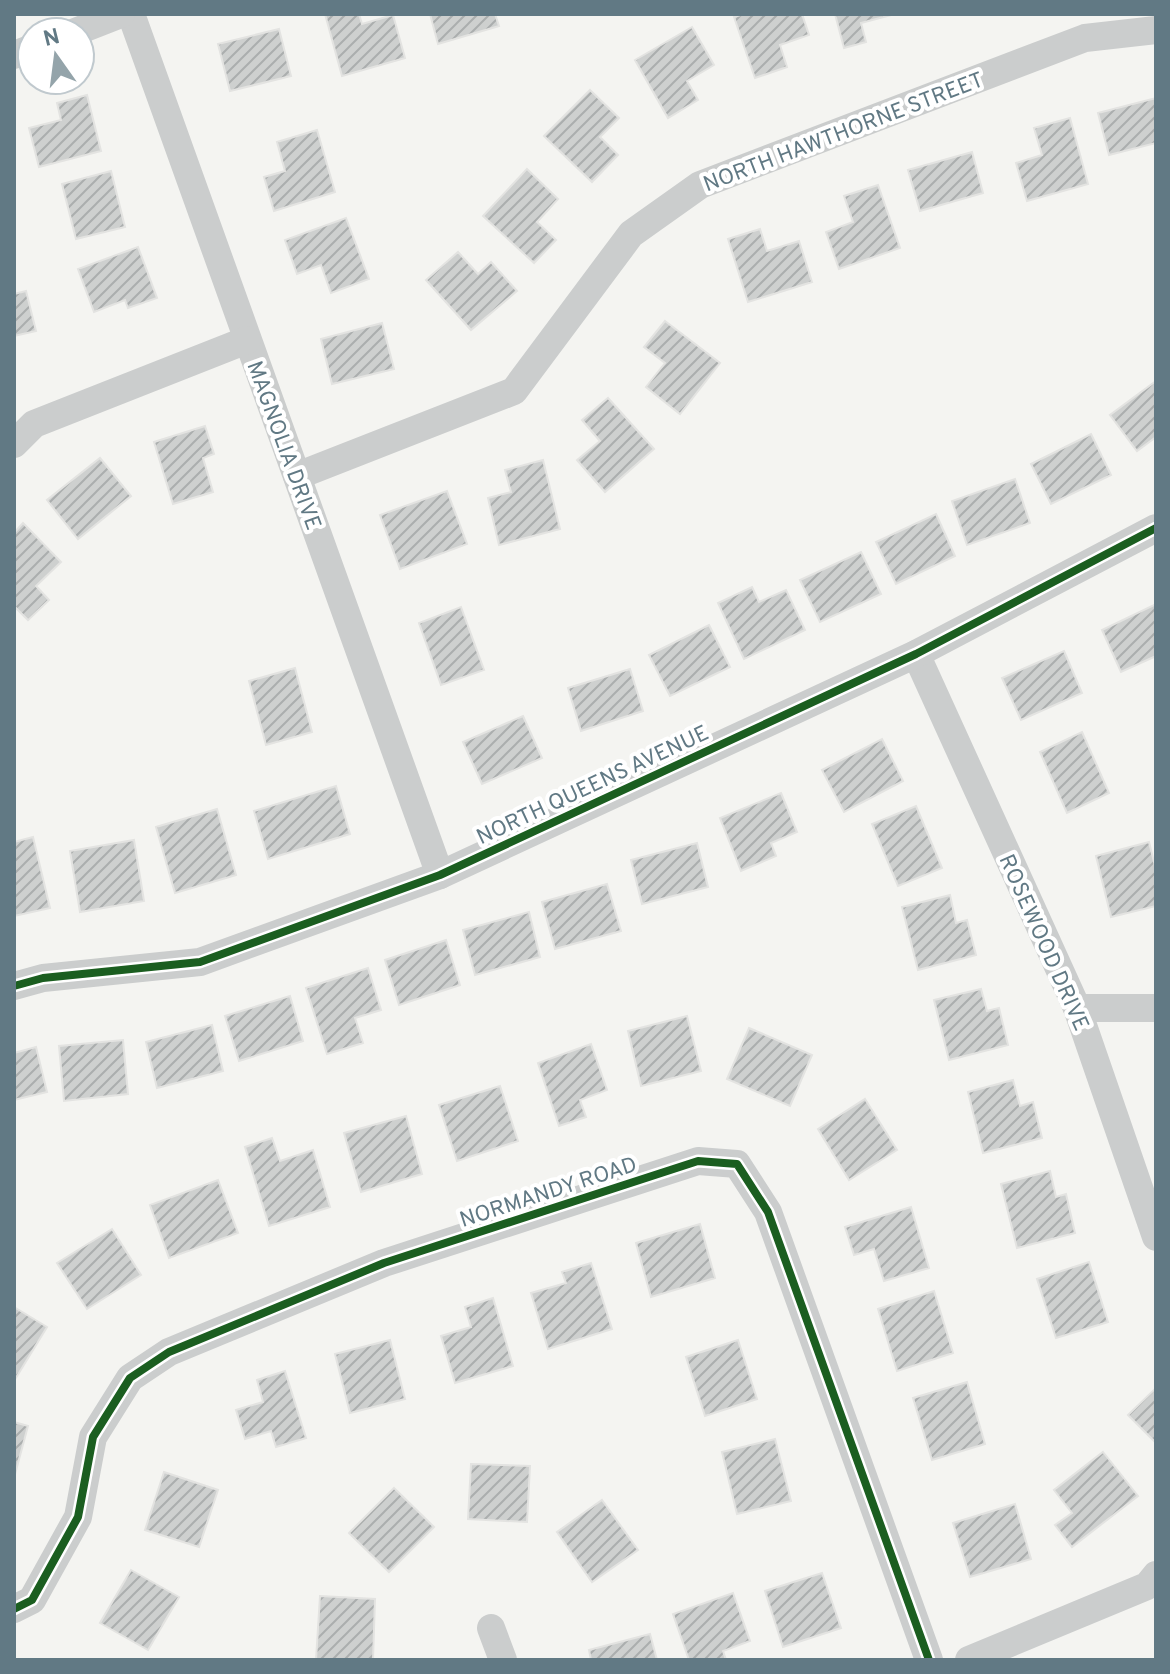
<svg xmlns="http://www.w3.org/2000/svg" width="1170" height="1674" viewBox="0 0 1170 1674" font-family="Overpass,sans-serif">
	<defs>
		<pattern id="building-hatch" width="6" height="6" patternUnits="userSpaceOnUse" patternTransform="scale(2)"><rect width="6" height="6" fill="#ced0cf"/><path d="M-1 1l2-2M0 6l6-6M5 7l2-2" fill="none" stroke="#abaeae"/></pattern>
	</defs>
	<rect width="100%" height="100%" fill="#f4f4f1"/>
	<g fill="url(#building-hatch)" stroke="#e3e3e1" stroke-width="2">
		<path d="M325,14H359L362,24L393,15L405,58L342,76Z"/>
		<path d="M430,14H495L499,26L438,44Z"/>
		<path d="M744,14H802L809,35L780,45L787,67L755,78L734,17Z"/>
		<path d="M835,14H895L861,23L866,42L844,48Z"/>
		<path d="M692,27L714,65L687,81L698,100L668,118L635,60Z"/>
		<path d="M279,29L291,76L230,91L218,44Z"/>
		<path d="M590,90L619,118L600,137L618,155L592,182L544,136Z"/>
		<path d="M87,95L101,151L39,167L29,128L61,120L57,103Z"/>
		<path d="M1156,98V143L1109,155L1098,113Z"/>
		<path d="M1070,118L1088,184L1027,201L1016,163L1042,155L1034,128Z"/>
		<path d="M317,130L335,192L274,211L264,177L285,171L277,142Z"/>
		<path d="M972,152L983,193L920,211L908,170Z"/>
		<path d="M527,169L558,199L537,222L556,240L534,263L483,216Z"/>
		<path d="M111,171L125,227L76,239L62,184Z"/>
		<path d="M878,185L900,248L839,269L826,232L853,222L844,196Z"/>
		<path d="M346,218L369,279L331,293L321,265L297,274L285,240Z"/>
		<path d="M760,229L767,251L799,241L812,282L748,302L728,239Z"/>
		<path d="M138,247L157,298L128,308L125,300L94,312L78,269Z"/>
		<path d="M458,252L478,274L491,262L517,291L471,330L426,280Z"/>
		<path d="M26,291L36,331L14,336V294Z"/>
		<path d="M665,321L720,363L680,414L646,387L665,363L644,347Z"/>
		<path d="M382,323L394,369L332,384L321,339Z"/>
		<path d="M1156,381V437L1137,451L1110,415Z"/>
		<path d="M608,398L654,449L605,492L577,460L600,441L582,420Z"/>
		<path d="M205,426L214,454L203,458L213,492L173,504L154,442Z"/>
		<path d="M1091,434L1111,475L1051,504L1031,464Z"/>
		<path d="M100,458L131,496L78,539L47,500Z"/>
		<path d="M543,460L560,529L499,545L488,498L511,492L505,470Z"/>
		<path d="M1015,479L1030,523L967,545L952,501Z"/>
		<path d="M447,491L467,544L400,569L380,515Z"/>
		<path d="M936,514L955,556L896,584L876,542Z"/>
		<path d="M23,523L61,562L36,586L49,600L28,620L14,606V533Z"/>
		<path d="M861,552L881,594L820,622L800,580Z"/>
		<path d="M752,587L759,602L786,590L805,630L744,659L718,603Z"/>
		<path d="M1156,604V656L1121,672L1102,630Z"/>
		<path d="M461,607L484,670L441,685L419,623Z"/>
		<path d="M709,625L730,667L670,696L649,655Z"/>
		<path d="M1064,651L1082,693L1021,720L1002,678Z"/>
		<path d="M295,668L312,732L266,745L249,681Z"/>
		<path d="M630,669L643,711L581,731L568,688Z"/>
		<path d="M523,716L542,758L482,784L463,742Z"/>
		<path d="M1082,732L1109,793L1067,813L1040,752Z"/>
		<path d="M882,739L903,781L844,812L822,770Z"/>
		<path d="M336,786L350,834L268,859L254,811Z"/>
		<path d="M781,793L797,832L771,843L776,856L741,871L720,818Z"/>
		<path d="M916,806L942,868L898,886L872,824Z"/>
		<path d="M217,809L236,875L175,893L156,827Z"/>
		<path d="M33,837L50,908L14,916V842Z"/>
		<path d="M134,840L144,901L80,912L70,851Z"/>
		<path d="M1149,842L1156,870V906L1111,917L1096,856Z"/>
		<path d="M697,843L708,887L642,904L631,860Z"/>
		<path d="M607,884L621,931L555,949L542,902Z"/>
		<path d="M950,895L956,923L967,920L976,955L918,970L902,907Z"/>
		<path d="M529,912L540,957L475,975L463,930Z"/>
		<path d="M446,940L460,985L399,1005L385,960Z"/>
		<path d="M368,968L381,1010L355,1018L363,1043L327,1054L306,988Z"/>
		<path d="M981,989L987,1011L999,1008L1008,1045L949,1060L934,1000Z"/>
		<path d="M290,996L303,1041L239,1061L225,1016Z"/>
		<path d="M687,1016L701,1071L641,1086L628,1031Z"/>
		<path d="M212,1025L223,1071L157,1088L146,1042Z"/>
		<path d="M749,1028L812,1055L790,1106L727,1079Z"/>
		<path d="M123,1040L128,1094L64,1101L59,1046Z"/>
		<path d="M591,1044L607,1090L580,1100L586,1117L559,1126L538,1063Z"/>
		<path d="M36,1047L47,1092L14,1100V1053Z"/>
		<path d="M1013,1080L1020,1106L1033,1102L1042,1138L983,1153L968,1092Z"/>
		<path d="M500,1086L518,1141L457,1161L439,1105Z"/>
		<path d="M865,1099L897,1150L849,1180L818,1129Z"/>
		<path d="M406,1116L422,1174L361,1192L344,1133Z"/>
		<path d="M272,1138L280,1161L313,1150L330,1207L269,1226L245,1147Z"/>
		<path d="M1050,1171L1056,1197L1066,1194L1075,1233L1017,1248L1001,1184Z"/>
		<path d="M218,1180L238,1233L169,1258L150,1205Z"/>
		<path d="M911,1207L929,1268L884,1281L874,1249L854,1255L845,1227Z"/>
		<path d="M700,1224L715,1278L651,1297L636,1243Z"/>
		<path d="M112,1229L141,1275L87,1309L57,1263Z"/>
		<path d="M1089,1262L1108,1322L1056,1338L1037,1279Z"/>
		<path d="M591,1263L612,1329L548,1349L531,1293L566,1283L562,1272Z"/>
		<path d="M934,1291L953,1353L897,1371L878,1309Z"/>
		<path d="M493,1298L513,1366L455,1383L441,1336L471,1327L465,1307Z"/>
		<path d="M14,1307L47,1327L14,1381Z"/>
		<path d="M390,1340L405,1399L350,1413L335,1354Z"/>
		<path d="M738,1340L757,1399L705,1416L686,1357Z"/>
		<path d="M285,1371L306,1438L276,1447L271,1431L245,1439L236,1410L263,1402L257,1380Z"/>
		<path d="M967,1382L985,1444L932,1460L913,1398Z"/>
		<path d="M1156,1388V1443L1128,1415Z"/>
		<path d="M14,1422L28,1426L14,1478Z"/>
		<path d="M775,1439L791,1501L737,1514L722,1452Z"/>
		<path d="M1103,1452L1138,1496L1072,1547L1055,1525L1072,1513L1054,1490Z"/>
		<path d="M471,1464L530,1466L527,1522L468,1519Z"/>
		<path d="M164,1472L218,1490L199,1547L145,1530Z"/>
		<path d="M394,1488L434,1527L389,1572L349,1533Z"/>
		<path d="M602,1500L638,1550L592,1582L557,1532Z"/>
		<path d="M1015,1504L1031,1559L970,1577L953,1523Z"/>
		<path d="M131,1570L179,1597L148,1650L100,1623Z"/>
		<path d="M822,1573L841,1628L783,1647L765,1591Z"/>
		<path d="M733,1593L750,1641L723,1651L726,1660H689L673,1614Z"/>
		<path d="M320,1596L375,1599L373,1660H316Z"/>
		<path d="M650,1634L657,1660H591L589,1650Z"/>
	</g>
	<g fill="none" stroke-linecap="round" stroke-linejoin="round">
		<g stroke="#cbcdcd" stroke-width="28">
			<path d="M131,14L440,875"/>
			<path d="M75,32L121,14"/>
			<path d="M14,55L32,48"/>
			<path d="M14,444L34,424L247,340"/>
			<path d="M297,476L514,391L631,234L700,185L1085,38L1156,30"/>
			<path d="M916,654L1077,1008L1156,1237"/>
			<path d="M14,986L43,978L200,962L440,875L916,654L1156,528"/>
			<path d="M1077,1008H1156"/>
			<path d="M14,1609L32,1600L78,1517L93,1437L130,1378L169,1352L384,1263L698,1161L737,1164L768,1212L929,1660"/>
			<path d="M491,1628L503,1660"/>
			<path d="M969,1660L1147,1586L1156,1575"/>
		</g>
		<defs>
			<g id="cycleway">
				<path d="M14,986L43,978L200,962L440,875L916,654L1156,528"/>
				<path d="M14,1609L32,1600L78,1517L93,1437L130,1378L169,1352L384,1263L698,1161L737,1164L768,1212L929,1660"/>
			</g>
		</defs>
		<use href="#cycleway" stroke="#fff" stroke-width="13"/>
		<use href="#cycleway" stroke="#1b5e20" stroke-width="8"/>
	</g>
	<g text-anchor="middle" stroke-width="8" stroke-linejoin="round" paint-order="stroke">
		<g font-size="22" fill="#617984" stroke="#fff">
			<text transform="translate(843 131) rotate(-21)" y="8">NORTH HAWTHORNE STREET</text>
			<text transform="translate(285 445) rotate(70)" y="8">MAGNOLIA DRIVE</text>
			<text transform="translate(592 784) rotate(-25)" y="8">NORTH QUEENS AVENUE</text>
			<text transform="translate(1045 942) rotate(66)" y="8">ROSEWOOD DRIVE</text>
			<text transform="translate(548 1191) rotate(-18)" y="8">NORMANDY ROAD</text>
		</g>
	</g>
	<rect width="1170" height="1674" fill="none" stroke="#617984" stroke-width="32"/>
	<g transform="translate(56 56) rotate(346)"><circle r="38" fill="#ffffff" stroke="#c0c9ce" stroke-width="2"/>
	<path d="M0-6L14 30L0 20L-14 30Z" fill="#94a4aa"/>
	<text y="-12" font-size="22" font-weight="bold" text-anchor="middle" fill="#617984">N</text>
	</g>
</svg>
